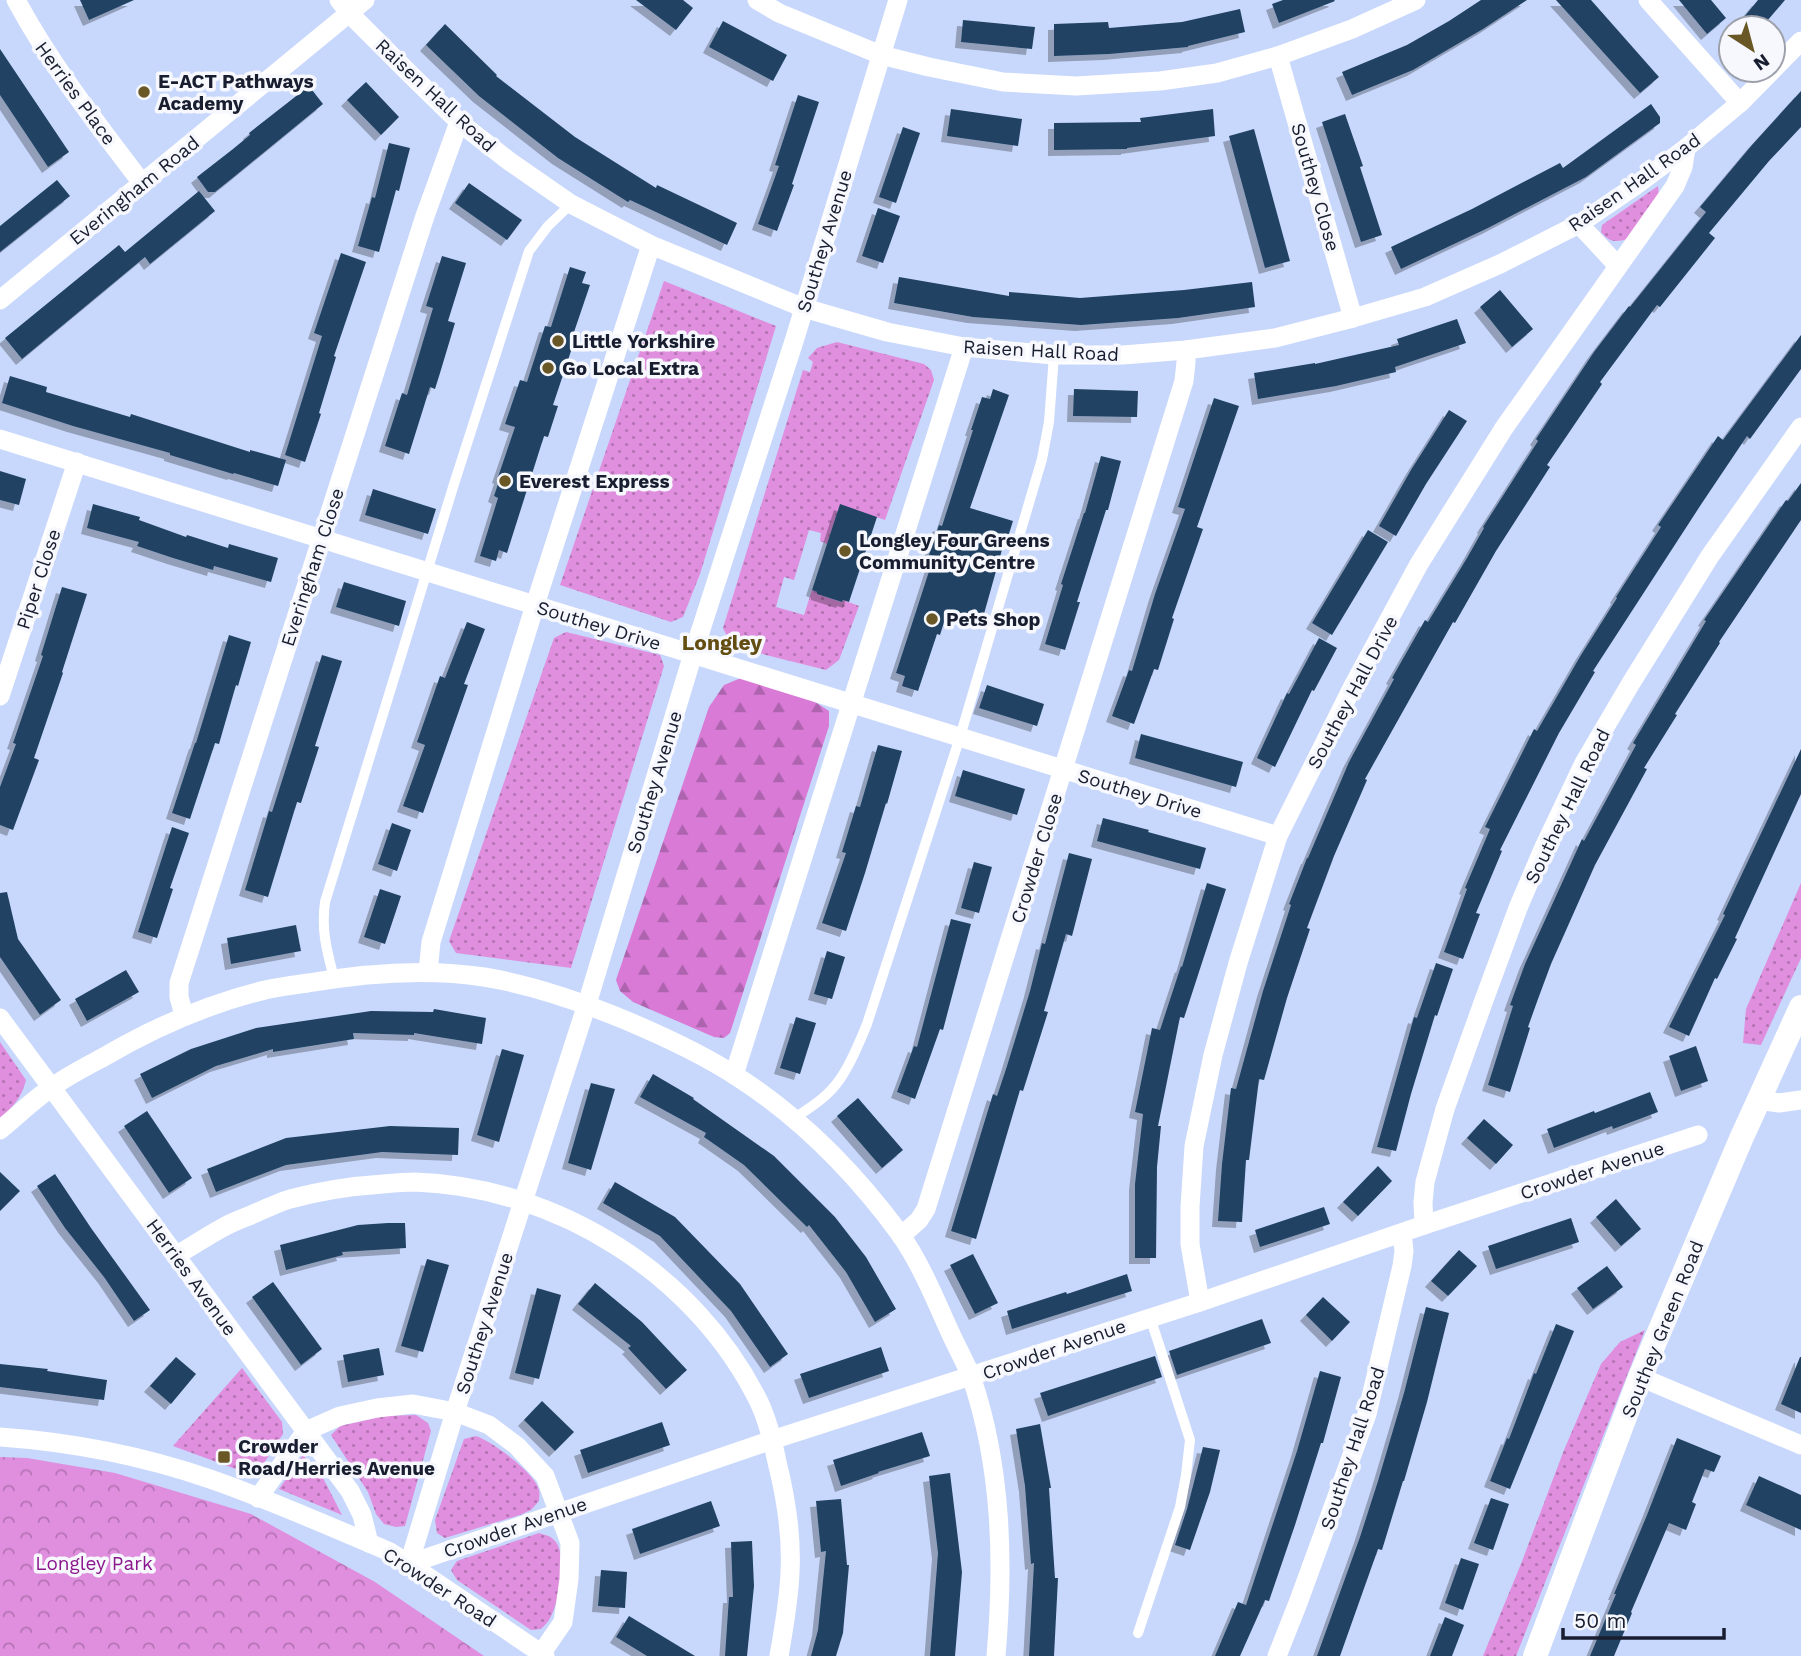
<svg xmlns="http://www.w3.org/2000/svg" width="1801" height="1656" viewBox="0 0 1801 1656" font-family="'Work Sans',sans-serif">
	<defs>
		<pattern id="grass-dots" width="8" height="8" patternUnits="userSpaceOnUse" patternTransform="scale(1.75)"><rect width="8" height="8" fill="#e08ede"/><path d="M2 2h.1M6 6h.1" fill="none" stroke="#b573b4" stroke-width="1.8" stroke-linecap="round"/></pattern>
		<pattern id="forest-firs" width="22" height="20" patternUnits="userSpaceOnUse" patternTransform="scale(1.75)"><rect width="22" height="20" fill="#d87ad6"/><path d="M5 1l3.5 6h-7zM16 11l3.5 6h-7z" fill="#ae63ae"/></pattern>
		<pattern id="park-crowns" width="20" height="18" patternUnits="userSpaceOnUse" patternTransform="scale(1.75)"><rect width="20" height="18" fill="#e08ede"/><path d="M2 6a3 3 0 1 1 6 0M12 15a3 3 0 1 1 6 0" fill="none" stroke="#b573b4"/></pattern>
		<filter id="shadow"><feDropShadow dx="-6" dy="6" stdDeviation="0" flood-color="#0004"/></filter>
	</defs>
	<rect width="100%" height="100%" fill="#c8d7fc"/>
	<g fill="url(#grass-dots)">
		<path d="M1658,186L1659,196L1628,239C1615,242 1610,243 1601,232L1602,225Z"/>
		<path d="M664,281L776,326L700,574L683,617L671,622L560,585Z"/>
		<path d="M837,342L924,364L931,370L934,380L885,520L840,505L827,544L820,541L821,533L809,530L794,580L784,577L776,607L804,615L812,590L817,592L818,594L841,602L843,600L859,606L839,660L826,670L766,655L736,645L728,638L723,628L803,370L810,372L813,362L808,358L817,348Z"/>
		<path d="M566,632L660,655L664,666L571,968L456,953L449,941L554,638Z"/>
		<path d="M1801,883V958L1761,1045L1743,1043L1746,1009Z"/>
		<path d="M0,1042L26,1080C21,1099 14,1105 0,1119Z"/>
		<path d="M1645,1330L1516,1656H1483L1521,1564L1564,1450L1601,1364L1620,1342Z"/>
		<path d="M242,1368L282,1422L283,1434L262,1466L253,1472L241,1471L173,1446Z"/>
		<path d="M416,1415L428,1423L431,1431L405,1526L396,1527L384,1524L376,1514L368,1492L331,1435L340,1426L384,1416Z"/>
		<path d="M476,1436C493,1442 535,1473 539,1490C540,1494 539,1497 539,1501L531,1510L520,1515L445,1538L437,1533L435,1520L464,1439Z"/>
		<path d="M303,1455L323,1478L342,1515L279,1489Z"/>
		<path d="M539,1533C545,1535 551,1536 554,1540C569,1553 559,1605 549,1620C547,1623 544,1626 541,1629L531,1630L457,1580L451,1570L457,1561Z"/>
	</g>
	<path fill="url(#forest-firs)" d="M741,678L812,700L829,711V726L730,1033L724,1038L714,1037L633,1002L620,991L616,980L709,707L724,685Z"/>
	<path fill="url(#park-crowns)" d="M0,1457L27,1458L115,1473L251,1514L375,1582L484,1656H0Z"/>
	<g fill="#204363" filter="url(#shadow)">
		<path d="M80,0H134L89,20Z"/>
		<path d="M636,0H683L693,8L676,30Z"/>
		<path d="M1283,0H1334L1335,1L1279,23L1272,4Z"/>
		<path d="M1481,0H1527L1483,29L1413,70L1352,95L1342,72L1407,45L1449,21Z"/>
		<path d="M1556,0H1591L1659,77L1640,93Z"/>
		<path d="M1679,0H1711L1726,18L1707,34Z"/>
		<path d="M1758,0H1785L1761,28H1735Z"/>
		<path d="M1240,9L1245,32L1188,46V47L1109,54L1054,56V24L1108,22L1109,28L1170,23L1182,22Z"/>
		<path d="M963,20L1035,27L1032,49L961,42Z"/>
		<path d="M723,21L787,55L773,81L709,47Z"/>
		<path d="M445,24L497,75L496,76L575,137L656,188L657,185L737,223L727,245L630,200L628,202L558,158L479,96L426,45Z"/>
		<path d="M0,49L69,152L48,167L0,95Z"/>
		<path d="M366,82L399,117L381,135L347,100Z"/>
		<path d="M309,86L323,104L235,176L215,192H208L197,177L233,149L250,135L249,133Z"/>
		<path d="M1801,91V127L1769,161L1709,233L1715,238L1660,307L1657,305L1600,382L1602,384L1547,465L1550,467L1496,551L1455,623L1453,622L1365,779L1367,780L1334,856L1307,928L1310,929L1287,998L1264,1080L1259,1079L1249,1160H1246L1242,1222L1218,1221L1222,1164L1231,1088L1236,1089L1263,991L1291,905L1289,904L1307,858H1308L1349,762L1394,679L1392,678L1425,620L1428,622L1467,558L1484,528L1483,527L1538,441L1536,439L1594,352L1629,306L1630,307L1706,212L1700,207L1752,145Z"/>
		<path d="M798,95L819,102L792,184L794,185L777,231L758,224L779,166L775,165Z"/>
		<path d="M1651,104L1660,117V123L1586,177L1488,228L1401,269L1391,247L1472,209L1560,163L1563,168Z"/>
		<path d="M951,109L1022,119L1018,146L947,136Z"/>
		<path d="M1213,109L1215,136L1127,148V149L1054,150V123L1141,122L1140,118Z"/>
		<path d="M1345,114L1363,166L1360,167L1382,235L1361,242L1322,122Z"/>
		<path d="M903,127L920,133L896,203L879,197Z"/>
		<path d="M1254,129L1290,261L1265,268L1229,136Z"/>
		<path d="M389,143L410,148L399,191L396,190L379,252L358,246L372,197L375,198Z"/>
		<path d="M57,180L70,196L0,252V226Z"/>
		<path d="M469,183L522,220L507,240L455,203Z"/>
		<path d="M199,191L215,211L150,264L145,257L22,359L5,338L119,245L125,252Z"/>
		<path d="M878,208L900,216L883,263L862,256Z"/>
		<path d="M341,253L366,262L334,356L336,357L319,413L321,414L305,462L285,455L322,336L314,333Z"/>
		<path d="M442,256L466,263L448,321L455,323L440,373L435,389L430,387L409,454L385,446L402,393L407,395L433,308L426,306Z"/>
		<path d="M570,267L586,272L582,283L590,285L573,335L576,336L553,405L558,406L548,437L544,436L507,553L499,550L496,561L480,556L498,498L494,496L500,478L498,477L515,427L505,424L520,380L527,382L545,326L551,327Z"/>
		<path d="M899,277L1009,296V292L1080,298L1184,290L1252,282L1255,307L1178,318L1081,325L973,317L894,303Z"/>
		<path d="M1500,290L1533,329L1512,347L1480,307Z"/>
		<path d="M1457,319L1466,343L1395,367L1396,372L1336,386L1258,399L1254,373L1315,363V364L1399,345L1397,339Z"/>
		<path d="M1801,335V369L1750,439L1747,436L1702,503L1593,671L1595,672L1559,733L1500,850L1502,851L1476,913L1480,914L1463,959L1444,952L1467,889L1465,888L1490,829L1485,827L1534,729L1537,731L1581,655L1617,598L1616,597L1661,527L1658,525L1718,436L1723,440Z"/>
		<path d="M10,376L47,387L46,392L130,417L131,414L250,452V450L286,460L278,486L234,473L233,474L170,455V453L73,426L2,403Z"/>
		<path d="M993,389L1009,395L970,508L1013,521L1007,540L1005,539L982,621L959,614L957,619L946,616L940,635L937,634L918,691L902,686L905,676L896,673L934,556L929,555L939,525L942,526L973,430H971L982,397L990,399Z"/>
		<path d="M1074,389L1138,391L1137,417L1073,416Z"/>
		<path d="M1214,398L1239,406L1197,527L1203,529L1172,618L1174,619L1158,670L1154,669L1134,724L1112,716L1129,670L1132,671L1155,594L1185,509L1178,507Z"/>
		<path d="M1449,410L1467,421L1426,484L1396,536L1379,526L1411,470Z"/>
		<path d="M1101,456L1121,461L1108,510H1106L1077,602H1080L1065,650L1045,644L1063,585L1061,584L1084,513H1085Z"/>
		<path d="M0,471L26,479L19,505L0,500Z"/>
		<path d="M1801,483V520L1719,642L1720,643L1675,714L1677,715L1644,768L1647,769L1595,865L1551,964L1538,999L1528,1027L1530,1028L1510,1092L1488,1085L1513,1006L1510,1005L1525,964L1582,839L1584,841L1636,745L1633,743L1706,621L1704,620L1786,500L1788,501Z"/>
		<path d="M373,489L436,509L428,534L365,515Z"/>
		<path d="M93,504L140,517L139,520L186,537L187,535L228,548L229,544L278,558L271,582L214,566L213,570L173,558L137,546L139,542L87,528Z"/>
		<path d="M840,504L877,517L849,602L843,600L842,602L817,594V592L812,590Z"/>
		<path d="M1368,530L1388,542L1332,635L1312,623Z"/>
		<path d="M344,582L406,601L399,626L336,607Z"/>
		<path d="M62,587L87,594L62,672L63,673L34,758L39,760L13,830L0,825V787L16,744L13,743L43,656L41,655Z"/>
		<path d="M467,622L485,629L464,684L468,685L423,813L403,806L425,745L417,742L440,676L445,678Z"/>
		<path d="M229,635L251,642L238,686L236,685L219,744L215,743L190,819L172,813L195,743H196Z"/>
		<path d="M1319,638L1337,648L1314,691L1312,690L1275,767L1257,758L1287,693L1289,694Z"/>
		<path d="M322,655L342,661L315,746L319,747L301,803L297,802L268,897L245,890L269,811L272,812Z"/>
		<path d="M987,685L1044,704L1037,726L979,708Z"/>
		<path d="M1141,734L1243,762L1236,787L1135,758Z"/>
		<path d="M878,745L902,751L887,804L886,803L865,873L846,931L822,923L846,853L842,852L856,806L860,807Z"/>
		<path d="M1801,749V794L1735,938L1737,939L1717,979L1715,978L1689,1036L1669,1027L1725,915L1723,914Z"/>
		<path d="M963,770L1025,789L1017,815L955,796Z"/>
		<path d="M1103,818L1149,830L1148,832L1206,848L1200,869L1097,841Z"/>
		<path d="M392,823L411,830L397,871L378,864Z"/>
		<path d="M172,827L189,833L170,888L173,889L157,938L138,932Z"/>
		<path d="M1069,853L1092,859L1072,936L1066,934L1044,1011L1048,1012L1023,1091L1020,1090L976,1239L951,1231L993,1094L997,1096L1007,1066L1030,991L1042,943L1045,944Z"/>
		<path d="M974,862L992,867L979,913L961,908Z"/>
		<path d="M1207,883L1226,889L1184,1018L1180,1017L1158,1126H1161L1157,1167L1156,1258H1135V1184L1143,1114L1135,1112L1152,1028L1160,1030L1181,966L1182,967Z"/>
		<path d="M380,889L401,896L385,944L364,937Z"/>
		<path d="M7,892L18,939L61,1000L40,1015L0,957V893Z"/>
		<path d="M951,919L971,924L943,1030L940,1029L915,1099L897,1092L914,1046L917,1047Z"/>
		<path d="M296,925L301,951L231,964L227,938Z"/>
		<path d="M827,951L845,957L832,999L814,994Z"/>
		<path d="M1436,963L1453,969L1437,1016L1435,1015L1411,1094L1396,1151L1377,1147L1414,1017L1417,1018Z"/>
		<path d="M126,970L139,992L87,1021L75,999Z"/>
		<path d="M434,1009L486,1018L482,1044L414,1033V1035L353,1033L354,1039L273,1052V1049L216,1066L152,1098L140,1074L191,1049L256,1028L371,1011L433,1012Z"/>
		<path d="M796,1017L816,1023L800,1074L780,1068Z"/>
		<path d="M1696,1046L1708,1081L1681,1091L1669,1056Z"/>
		<path d="M502,1049L524,1055L499,1142L477,1135Z"/>
		<path d="M653,1074L694,1098L693,1099L774,1156L835,1217L866,1257L896,1309L875,1322L846,1272L809,1225L807,1227L744,1165L704,1137L706,1133L640,1097Z"/>
		<path d="M591,1083L615,1089L591,1170L568,1163Z"/>
		<path d="M1650,1092L1658,1112L1613,1129L1612,1126L1554,1148L1547,1129L1594,1111L1595,1113Z"/>
		<path d="M858,1098L903,1150L882,1168L837,1116Z"/>
		<path d="M147,1111L192,1178L169,1193L124,1126Z"/>
		<path d="M1484,1119L1513,1145L1496,1164L1467,1138Z"/>
		<path d="M390,1126L459,1128L458,1155L382,1152L286,1165L216,1192L207,1169L286,1138Z"/>
		<path d="M1378,1166L1392,1181L1358,1216L1343,1202Z"/>
		<path d="M0,1172L20,1191L0,1211Z"/>
		<path d="M55,1174L91,1228L150,1310L134,1321L104,1277L65,1228L37,1186Z"/>
		<path d="M615,1182L675,1217L740,1284L788,1354L770,1367L731,1311L660,1236L603,1203Z"/>
		<path d="M1616,1199L1641,1229L1621,1246L1596,1217Z"/>
		<path d="M1324,1207L1330,1224L1260,1247L1255,1230Z"/>
		<path d="M1571,1218L1579,1242L1496,1269L1488,1246Z"/>
		<path d="M388,1223H405L406,1248L342,1252L343,1255L286,1270L280,1245L358,1225Z"/>
		<path d="M1459,1250L1477,1266L1448,1296L1431,1281Z"/>
		<path d="M973,1254L998,1303L975,1314L950,1265Z"/>
		<path d="M427,1259L449,1265L423,1352L401,1346Z"/>
		<path d="M1607,1266L1623,1287L1593,1309L1577,1288Z"/>
		<path d="M1127,1274L1132,1291L1012,1329L1007,1311L1066,1292L1067,1294Z"/>
		<path d="M273,1282L322,1349L301,1365L252,1297Z"/>
		<path d="M595,1283L642,1322L687,1370L666,1389L628,1348L631,1346L578,1304Z"/>
		<path d="M537,1288L561,1295L539,1379L515,1373Z"/>
		<path d="M1323,1297L1350,1322L1332,1341L1306,1315Z"/>
		<path d="M1426,1307L1449,1313L1427,1402L1404,1481H1403L1382,1550L1378,1549L1340,1656H1317L1360,1537L1378,1481L1404,1393Z"/>
		<path d="M1262,1319L1271,1343L1177,1375L1169,1351Z"/>
		<path d="M1556,1324L1574,1331L1510,1489L1490,1481L1507,1438L1509,1439L1534,1373L1536,1374Z"/>
		<path d="M881,1347L889,1371L809,1398L800,1374Z"/>
		<path d="M379,1348L384,1375L348,1382L343,1355Z"/>
		<path d="M1155,1356L1162,1377L1048,1416L1040,1393Z"/>
		<path d="M176,1357L196,1374L171,1404L150,1386Z"/>
		<path d="M1800,1357H1801V1413L1781,1404Z"/>
		<path d="M0,1364L48,1369L47,1371L107,1380L104,1400L0,1387Z"/>
		<path d="M1320,1371L1341,1377L1323,1443H1321L1295,1525L1269,1601L1265,1600L1240,1656H1215L1238,1602L1246,1605L1297,1451Z"/>
		<path d="M542,1401L574,1432L555,1451L524,1420Z"/>
		<path d="M662,1422L670,1445L588,1473L580,1450Z"/>
		<path d="M1040,1424L1051,1488H1049L1055,1578H1058L1054,1656H1029L1034,1563L1031,1564L1025,1486L1016,1429Z"/>
		<path d="M922,1432L930,1456L878,1472L879,1473L841,1486L833,1460Z"/>
		<path d="M1677,1438L1721,1456L1714,1472L1705,1469L1692,1502L1696,1504L1686,1530L1669,1523L1631,1612L1632,1613L1614,1656H1590L1616,1594H1614L1647,1515Z"/>
		<path d="M1203,1447L1220,1450L1210,1492L1190,1550L1175,1545L1187,1509Z"/>
		<path d="M950,1473L962,1572L955,1656H930L938,1553L929,1476Z"/>
		<path d="M1759,1476L1801,1495V1530L1746,1505Z"/>
		<path d="M1491,1498L1509,1504L1493,1550L1474,1543Z"/>
		<path d="M841,1499L847,1565H849L843,1633L836,1656H811L818,1630L826,1551L821,1552L816,1501Z"/>
		<path d="M711,1501L720,1526L640,1554L632,1529Z"/>
		<path d="M752,1541L754,1586L747,1656H725L729,1597H733L731,1542Z"/>
		<path d="M1461,1558L1479,1564L1463,1610L1445,1603Z"/>
		<path d="M601,1570L627,1572L625,1608L598,1606Z"/>
		<path d="M629,1616L695,1656H647L616,1637Z"/>
		<path d="M1445,1617L1464,1625L1452,1656H1430Z"/>
	</g>
	<g fill="none" stroke-linecap="round" stroke-linejoin="round">
		<g stroke="#fff" stroke-width="10">
			<path d="M334,978C327,951 321,931 325,902L454,484L529,251L548,226L571,204"/>
			<path d="M793,1119C810,1108 829,1096 840,1079C852,1062 859,1043 867,1024L960,737L1042,459L1049,422L1054,355"/>
			<path d="M1138,1633L1180,1507L1186,1475L1190,1440L1150,1317"/>
		</g>
		<g stroke="#fff" stroke-width="19">
			<path d="M16,0C51,65 97,124 142,183"/>
			<path d="M339,0L350,14L410,74L459,122L509,161L571,204L651,245L804,308L887,332L964,347L1054,355H1123L1186,350L1275,338L1353,318L1425,297L1500,264L1579,224L1635,186L1686,148L1740,103L1801,41"/>
			<path d="M757,0L779,13L881,55L929,67L1003,82L1076,86L1160,81L1217,73L1278,56L1352,29L1416,0"/>
			<path d="M1648,0L1740,103"/>
			<path d="M1278,56L1353,318"/>
			<path d="M1579,224L1618,266"/>
			<path d="M0,300L365,0"/>
			<path d="M0,439L1278,836"/>
			<path d="M0,696L77,462"/>
			<path d="M428,972L431,942L535,605L651,245"/>
			<path d="M184,1015L179,997V983L425,216L459,122"/>
			<path d="M0,1018L350,1491L362,1515L369,1543"/>
			<path d="M734,1075L964,347"/>
			<path d="M1759,1100L1779,1103L1801,1100"/>
			<path d="M0,1130C17,1116 33,1100 51,1088C67,1076 85,1067 102,1058C153,1028 207,1004 265,990C279,987 294,985 308,983C366,973 426,968 484,977C533,985 579,1001 625,1020C663,1036 702,1054 736,1076C800,1117 855,1173 900,1234C921,1264 935,1299 950,1332C957,1348 966,1363 972,1379C1002,1468 1004,1564 996,1656"/>
			<path d="M1424,1225L1423,1202L1425,1182L1445,1109L1484,1000L1518,908L1544,847L1584,763L1631,683L1710,556L1801,427"/>
			<path d="M901,1236L919,1220L926,1209L1184,381L1186,362V350"/>
			<path d="M177,1255C192,1246 206,1237 222,1228C234,1221 248,1217 260,1211C270,1207 280,1202 290,1199C320,1191 352,1186 383,1184C394,1183 405,1182 415,1182C557,1187 696,1274 759,1402C768,1421 773,1442 777,1462C786,1498 792,1535 790,1572C789,1600 784,1628 779,1656"/>
			<path d="M1200,1302L1190,1244V1207L1194,1146L1213,1055L1238,963L1278,836L1353,686L1419,564L1504,428L1675,186L1683,167L1686,148"/>
			<path d="M1640,1377L1801,1445"/>
			<path d="M0,1437C71,1442 143,1456 210,1479C271,1500 331,1527 390,1552L409,1564L545,1656"/>
			<path d="M258,1498L306,1431L340,1416L377,1408L413,1404L455,1412L489,1425L517,1446L545,1476L570,1543L569,1579L563,1622L541,1654"/>
			<path d="M409,1564L455,1412L587,1004L693,654L795,338L898,0"/>
			<path d="M409,1564L772,1440L1200,1302L1424,1225L1698,1135"/>
			<path d="M1277,1656L1298,1603L1367,1414L1402,1266L1404,1251L1402,1233"/>
		</g>
		<path stroke="#fff" stroke-width="24" d="M1535,1656L1640,1377L1741,1139L1801,1007"/>
	</g>
	<g fill="#6a5726" stroke="#f6f8fd" stroke-width="2.5">
		<circle cx="144" cy="92" r="7"/>
		<circle cx="558" cy="341" r="7"/>
		<circle cx="548" cy="368" r="7"/>
		<circle cx="505" cy="481" r="7"/>
		<circle cx="845" cy="551" r="7"/>
		<circle cx="932" cy="619" r="7"/>
		<rect x="217" y="1450" width="14" height="14" rx="3.5"/>
	</g>
	<g text-anchor="middle" stroke-width="7" stroke-linejoin="round" paint-order="stroke">
		<g font-size="19" font-weight="bold" fill="#181e2f" stroke="#f6f8fd" text-anchor="start">
			<text x="158" y="88">E-ACT Pathways<tspan x="158" dy="22">Academy</tspan></text>
			<text x="572" y="348">Little Yorkshire</text>
			<text x="562" y="375">Go Local Extra</text>
			<text x="519" y="488">Everest Express</text>
			<text x="859" y="547">Longley Four Greens<tspan x="859" dy="22">Community Centre</tspan></text>
			<text x="946" y="626">Pets Shop</text>
			<text x="238" y="1453">Crowder<tspan x="238" dy="22">Road/Herries Avenue</tspan></text>
		</g>
		<g font-size="19" fill="#181e2f" stroke="#f6f8fd">
			<text transform="translate(76 93) rotate(54)" y="7">Herries Place</text>
			<text transform="translate(436 95) rotate(43)" y="7">Raisen Hall Road</text>
			<text transform="translate(1634 182) rotate(-35)" y="7">Raisen Hall Road</text>
			<text transform="translate(1316 187) rotate(74)" y="7">Southey Close</text>
			<text transform="translate(134 190) rotate(-39)" y="7">Everingham Road</text>
			<text transform="translate(824 241) rotate(-73)" y="7">Southey Avenue</text>
			<text transform="translate(1041 350) rotate(3)" y="7">Raisen Hall Road</text>
			<text transform="translate(312 567) rotate(-72)" y="7">Everingham Close</text>
			<text transform="translate(38 579) rotate(-72)" y="7">Piper Close</text>
			<text transform="translate(599 625) rotate(17)" y="7">Southey Drive</text>
			<text transform="translate(1352 692) rotate(-62)" y="7">Southey Hall Drive</text>
			<text transform="translate(654 782) rotate(-73)" y="7">Southey Avenue</text>
			<text transform="translate(1140 793) rotate(17)" y="7">Southey Drive</text>
			<text transform="translate(1567 806) rotate(-64)" y="7">Southey Hall Road</text>
			<text transform="translate(1036 858) rotate(-73)" y="7">Crowder Close</text>
			<text transform="translate(1592 1170) rotate(-18)" y="7">Crowder Avenue</text>
			<text transform="translate(192 1277) rotate(54)" y="7">Herries Avenue</text>
			<text transform="translate(484 1323) rotate(-72)" y="7">Southey Avenue</text>
			<text transform="translate(1662 1329) rotate(-68)" y="7">Southey Green Road</text>
			<text transform="translate(1054 1349) rotate(-19)" y="7">Crowder Avenue</text>
			<text transform="translate(1352 1448) rotate(-72)" y="7">Southey Hall Road</text>
			<text transform="translate(515 1527) rotate(-19)" y="7">Crowder Avenue</text>
			<text transform="translate(440 1587) rotate(33)" y="7">Crowder Road</text>
		</g>
		<g font-size="19" fill="#8b168c" stroke="#f6f8fd">
			<text x="94" y="1570">Longley Park</text>
		</g>
		<g font-size="21" font-weight="bold" fill="#634d11" stroke="#f6f8fd">
			<text x="722" y="650">Longley</text>
		</g>
	</g>
	<g transform="translate(1752 49) rotate(144)"><circle r="33" fill="#f6f8fd" stroke="#9da1ab" stroke-width="2"/>
	<path d="M0-5L12 26L0 18L-12 26Z" fill="#6a5726"/>
	<text y="-10" font-size="19" font-weight="bold" text-anchor="middle" fill="#181e2f">N</text>
	</g>
	<path d="M1563 1628v10h161v-10" fill="none" stroke="#181e2f" stroke-width="3.5"/>
	<text x="1574" y="1628" font-size="21" fill="#181e2f" stroke="#f6f8fd" stroke-width="5" paint-order="stroke">50 m</text>
</svg>
